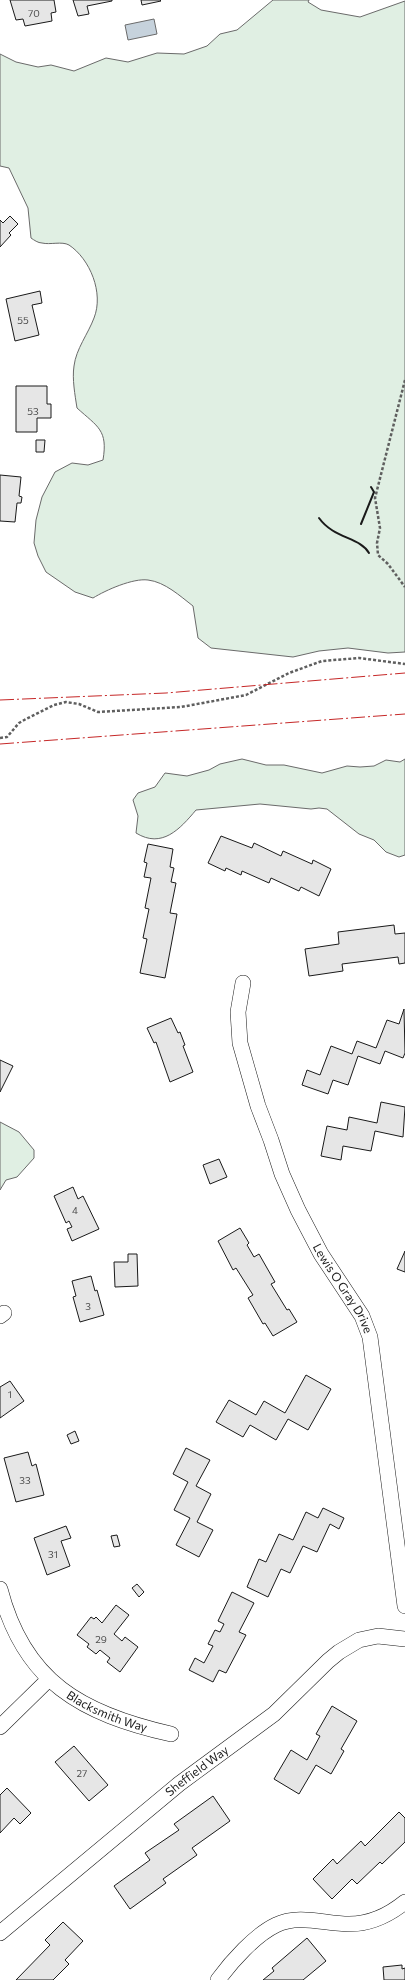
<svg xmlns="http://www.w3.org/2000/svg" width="405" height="1980" viewBox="0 0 405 1980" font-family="Commissioner,sans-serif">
	<rect width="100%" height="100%" fill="#fff"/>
	<g fill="#e0efe3" stroke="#6a6a6a">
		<path d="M273,0H309L308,2L321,10L360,17L405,1V652L388,653L348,648L319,651L293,657L211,648L198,638L193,606C180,596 165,582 148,580C133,578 106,590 93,598L75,592L46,572L38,556L34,543L36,520L42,497L55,472L72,463L88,465L103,460C108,430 98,427 77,408C75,395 72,379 74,366C76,349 88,334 94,318C104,293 90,259 69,245C62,241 50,245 42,243C38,243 34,240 31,238L28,208L9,168L0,166V54L16,62L38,67L51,65L74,71L106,58L128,62L157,53L184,54L207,46L220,34L237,30Z"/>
		<path d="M242,759L266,765H284L322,773L347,766L360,767L374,766L386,760L400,762L405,759V855L399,857L386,852L374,840L359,834L327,809L319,808L311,809L260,804L196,810C180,829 162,849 136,833L138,816L133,800L138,793L155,787L165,773L187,776L209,770L220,764Z"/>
		<path d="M0,1122L19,1132L34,1150V1158L17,1177L6,1180L0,1190Z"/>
	</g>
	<path fill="#c6d2dc" stroke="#6a6a6a" d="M154,19L157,34L128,40L125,25Z"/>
	<g fill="#e6e6e6" stroke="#1a1a1a">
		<path d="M10,0H54L56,12L51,13L52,21L25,26L23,19L16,20Z"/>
		<path d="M73,0H112V1L87,6L89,14L78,16Z"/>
		<path d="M141,0H160L161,1L142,5Z"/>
		<path d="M10,216L18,224L9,233L11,235L0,247V220L3,223Z"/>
		<path d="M40,291L42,303L32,305L39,335L15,341L6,299Z"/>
		<path d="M16,386H47V404H51V418H37V432H16Z"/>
		<path d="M36,440H45L44,452H36Z"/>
		<path d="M0,475L21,477L19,496L22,497L21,503H17L15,522L0,521Z"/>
		<path d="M221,836L252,848L254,843L281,856L283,851L312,864L313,860L331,869L319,896L301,887L299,891L271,878L269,883L242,871L241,875L226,868L225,871L208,863Z"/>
		<path d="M148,844L173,849L170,867L174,868L171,882L176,883L170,913L177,914L165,978L140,973L147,939L143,938L149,909L145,908L151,878L144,877L147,863L144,862Z"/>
		<path d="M394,925L395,934L405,933V963L399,964L398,957L342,964L343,971L309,976L305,949L339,944L338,932Z"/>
		<path d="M404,1009L405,1053L403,1058L385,1051L380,1064L358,1056L348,1085L333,1080L328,1094L302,1085L307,1070L320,1075L331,1046L352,1054L357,1041L376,1048L387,1020L399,1024Z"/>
		<path d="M171,1018L178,1033L180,1032L185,1045L183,1046L193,1072L170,1082L156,1042L154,1043L147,1028Z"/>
		<path d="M0,1060L13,1066L0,1092Z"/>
		<path d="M381,1102L405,1107L403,1137L375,1131L371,1151L343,1146L341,1160L321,1156L327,1126L347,1130L349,1117L377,1123Z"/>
		<path d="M219,1159L227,1177L210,1184L203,1165Z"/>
		<path d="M73,1187L78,1199L83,1196L99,1229L72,1241L67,1229L72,1227L69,1221L66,1223L54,1196Z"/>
		<path d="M240,1228L249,1243L247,1245L254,1257L259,1254L275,1282L271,1284L287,1310L289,1309L297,1322L273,1336L265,1323L263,1324L248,1298L253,1295L236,1268L233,1270L218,1241Z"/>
		<path d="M405,1251V1272L397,1269Z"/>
		<path d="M128,1254H137L138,1286L115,1287L114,1262H128Z"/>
		<path d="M91,1276L95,1291L97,1290L104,1315L80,1322L73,1297L76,1296L72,1281Z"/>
		<path d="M306,1375L331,1389L308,1430L288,1419L276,1440L250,1425L243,1437L216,1422L229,1400L256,1415L264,1401L285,1413Z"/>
		<path d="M10,1381L24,1401L0,1418V1387Z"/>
		<path d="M75,1431L79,1441L71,1444L67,1435Z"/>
		<path d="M186,1448L210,1460L196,1486L211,1494L197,1522L213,1530L199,1557L176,1545L190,1518L174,1510L188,1482L173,1474Z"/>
		<path d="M28,1452L32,1466L36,1464L44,1495L16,1502L4,1458Z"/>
		<path d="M323,1508L344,1518L339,1529L330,1524L317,1552L303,1546L290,1573L281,1569L268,1597L247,1587L259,1559L266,1562L279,1534L293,1540L306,1512L318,1518Z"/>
		<path d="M66,1526L71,1538L61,1541L70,1566L47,1575L34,1538Z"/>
		<path d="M117,1535L120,1546L114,1547L111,1536Z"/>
		<path d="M137,1584L144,1592L139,1597L132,1588Z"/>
		<path d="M232,1592L254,1603L239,1632L246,1635L226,1673L219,1670L213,1682L189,1670L195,1658L204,1663L213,1646L208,1644L215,1630L220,1632L224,1624L218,1621Z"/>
		<path d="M116,1605L129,1615L114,1634L122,1641L125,1637L138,1647L120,1672L107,1662L110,1658L100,1650L96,1654L87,1647L89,1644L77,1635L91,1617L94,1619L96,1617L102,1623Z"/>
		<path d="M332,1706L357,1721L341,1749L344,1751L331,1774L316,1765L299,1794L274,1779L291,1750L307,1760L320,1736L316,1734Z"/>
		<path d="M74,1746L108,1785L89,1801L55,1762Z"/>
		<path d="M7,1788L31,1813L20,1824L14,1818L0,1833V1795Z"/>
		<path d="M213,1796L230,1821L192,1848L197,1855L163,1879L166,1883L130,1909L114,1886L150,1860L145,1853L179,1830L174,1824Z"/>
		<path d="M399,1812L405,1818V1842L382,1864L380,1862L357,1884L352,1879L332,1899L313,1879L333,1859L337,1864L361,1841L365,1846Z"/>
		<path d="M63,1922L83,1941L65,1960L69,1964L53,1980H16L50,1945L45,1940Z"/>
		<path d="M307,1938L326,1961L303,1980H263L274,1971L272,1968Z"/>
		<path d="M402,1965V1969L405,1968V1980H384L383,1967Z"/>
	</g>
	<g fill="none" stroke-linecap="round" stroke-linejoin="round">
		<defs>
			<g id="street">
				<path id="s1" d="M243,983L238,1012L240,1043L258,1106L271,1140L282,1174L298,1210L321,1254L362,1316L370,1337L405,1606"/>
				<path d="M0,1316L4,1313"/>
				<path id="s2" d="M0,1589C24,1682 82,1714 171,1734"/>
				<path d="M0,1727L49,1679"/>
				<path id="s3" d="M0,1933L179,1784L274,1714L328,1661L339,1652L359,1640L378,1636L405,1639"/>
				<path d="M218,1980C231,1962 255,1935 276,1925C299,1914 325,1924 349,1924C370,1924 389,1915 405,1902"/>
			</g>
		</defs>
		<use href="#street" stroke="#1a1a1a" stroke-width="16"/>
		<g stroke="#5f5f5f" stroke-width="2.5" stroke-dasharray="3 2" stroke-linecap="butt">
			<path d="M405,380L375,498L380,528L377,543L378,555L388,564L405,587"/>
			<path d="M0,738L7,737L19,723L26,719L54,705L66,702L79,704L98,712L181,707L246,695L289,673L322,661L359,658L405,664"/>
		</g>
		<use href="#street" stroke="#fff" stroke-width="15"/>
		<g stroke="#1a1a1a" stroke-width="2">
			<path d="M319,518C334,539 360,537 369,553"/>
			<path d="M361,524L374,492L371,487"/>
		</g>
		<g stroke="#c62828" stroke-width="1" stroke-dasharray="14 3 2 3" stroke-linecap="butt">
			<path d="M0,700L166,693L405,673"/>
			<path d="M0,744L405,714"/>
		</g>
	</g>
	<g text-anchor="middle" stroke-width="3" stroke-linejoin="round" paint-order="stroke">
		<g font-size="10" fill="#4d4d4d">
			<text x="34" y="17">70</text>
			<text x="23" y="324">55</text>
			<text x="33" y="415">53</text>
			<text x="75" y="1214">4</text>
			<text x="88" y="1310">3</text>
			<text x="10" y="1398">1</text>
			<text x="25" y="1484">33</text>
			<text x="53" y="1558">31</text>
			<text x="101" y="1643">29</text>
			<text x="82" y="1777">27</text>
		</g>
		<g font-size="12" fill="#1a1a1a" stroke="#fff">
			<text dy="4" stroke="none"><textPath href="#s1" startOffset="328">Lewis O Gray Drive</textPath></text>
			<text dy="4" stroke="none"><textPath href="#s2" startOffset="171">Blacksmith Way</textPath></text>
			<text dy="4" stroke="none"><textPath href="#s3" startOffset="255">Sheffield Way</textPath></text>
		</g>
	</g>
</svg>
